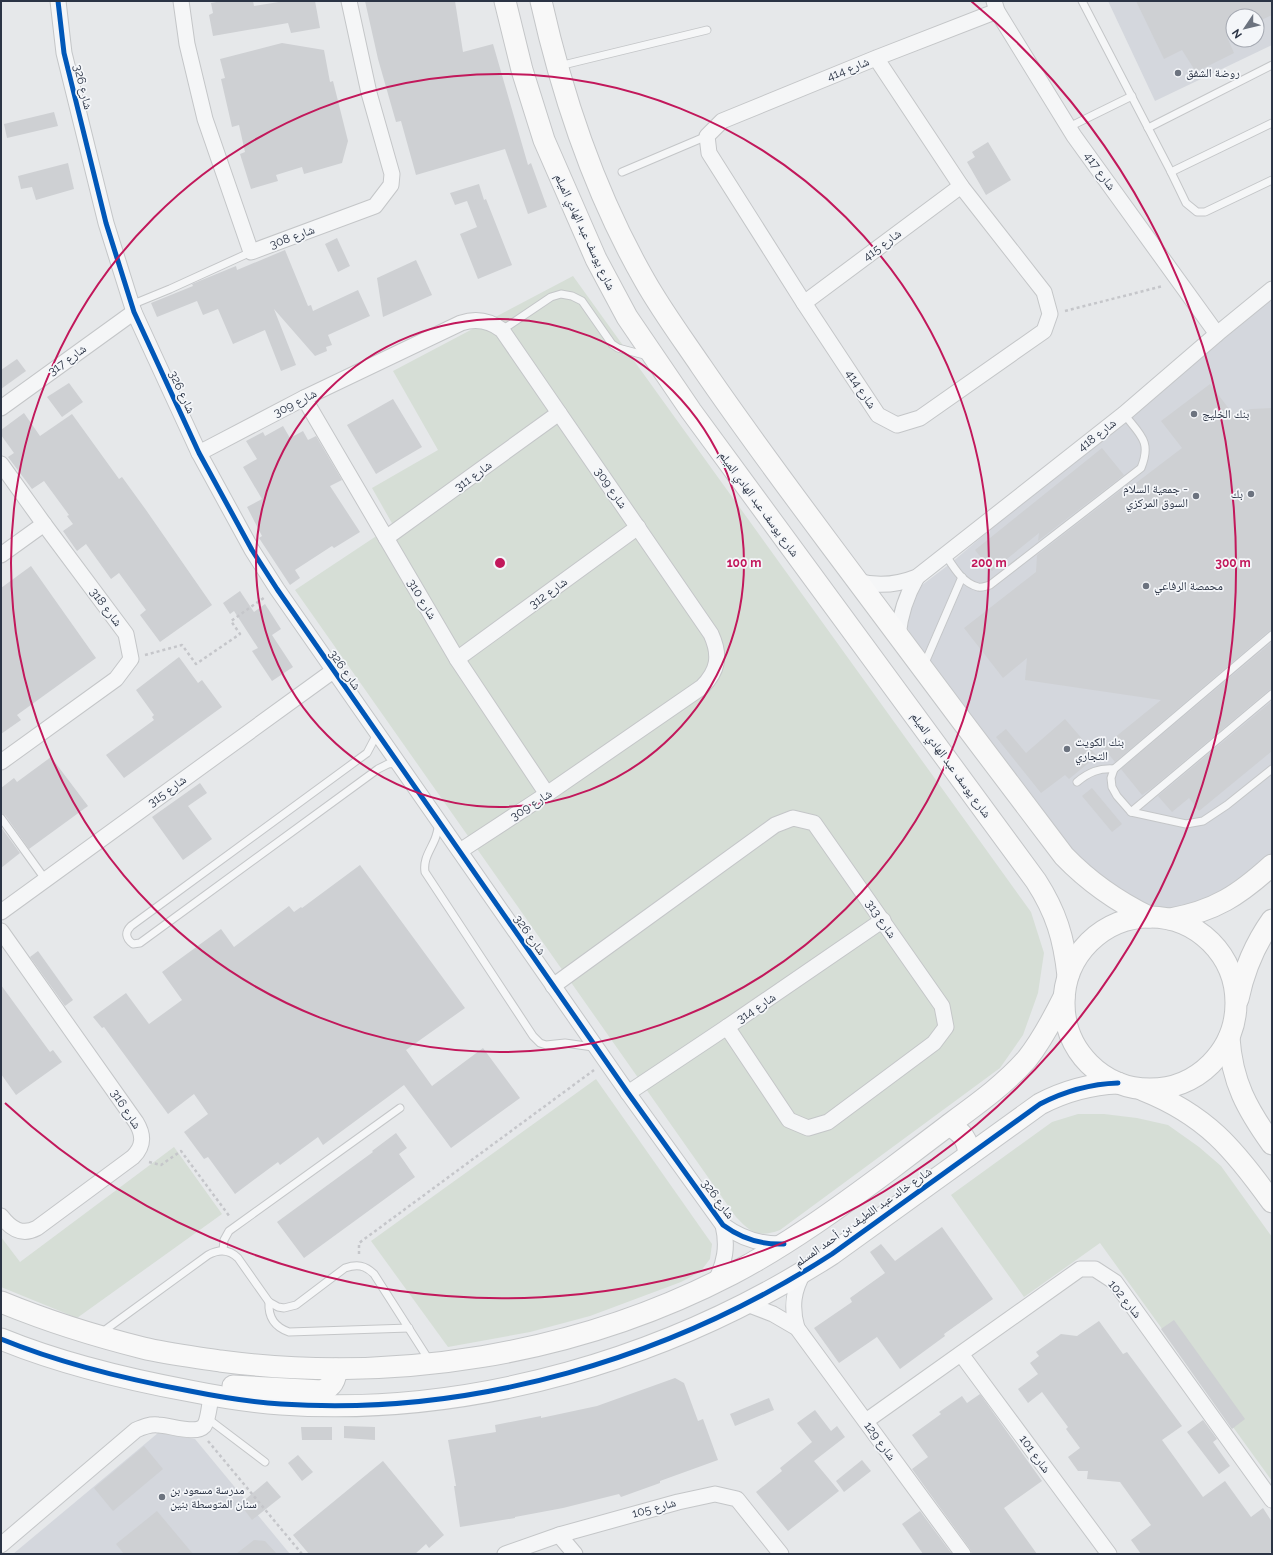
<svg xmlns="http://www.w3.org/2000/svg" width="1273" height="1555" viewBox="0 0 1273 1555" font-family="Raleway,'Noto Naskh Arabic',sans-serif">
	<rect width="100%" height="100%" fill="#e6e8ea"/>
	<g fill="#d4d7dd" fill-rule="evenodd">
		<path d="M1108,1H1272V45L1155,101ZM1233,16H1257V40H1233Z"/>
		<path d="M1272,289V859L1198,908L1159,909L1125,896L1079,860L912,638L907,627L909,600L918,588L951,563Z"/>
		<path d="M158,1433L195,1439L290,1554H13Z"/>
	</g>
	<g fill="#d6ded6">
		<path d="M573,276L1031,912L1044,953L1038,993L1023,1035L1000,1068L780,1230C758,1238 751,1233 736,1217L295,590L393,525L372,488L438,450L393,371Z"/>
		<path d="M596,1079L712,1244L710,1259L700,1272L681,1282L590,1316L530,1332L448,1347L371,1241Z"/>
		<path d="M1078,1114H1104L1137,1118L1168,1125L1199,1147L1221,1166L1272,1237V1481L1100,1243L1024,1297L951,1195L1052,1122Z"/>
		<path d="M174,1147L222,1214L77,1318L1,1287V1237L20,1262Z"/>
	</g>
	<g fill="#ced0d3">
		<path d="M222,1H253L254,6L285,1H315L320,28L291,33L288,23L213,36L209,15L213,13L211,3Z"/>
		<path d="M365,1H455L463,52L493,44L528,165L531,163L547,207L528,214L505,149L416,175L401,121L396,122L378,59Z"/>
		<path d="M1136,1H1272V15L1257,22V16H1233V34L1227,37L1234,53L1196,72L1182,50L1164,59Z"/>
		<path d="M282,43L324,50L330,82L333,81L348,141L342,163L304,174L302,167L276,175L278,181L251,189L240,154L245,152L239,125L232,127L221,79L225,78L220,59Z"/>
		<path d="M54,112L58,126L7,138L4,124Z"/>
		<path d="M988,142L1011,180L986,195L967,162L975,157L972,152Z"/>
		<path d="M68,163L74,189L36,200L32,187L21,189L18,176Z"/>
		<path d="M479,184L484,200L486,199L512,265L478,279L460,234L477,227L467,201L455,205L450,193Z"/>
		<path d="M337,238L350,266L338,272L325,244Z"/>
		<path d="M285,250L308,306L311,305L313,311L358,290L370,316L328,335L332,345L326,347L327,351L315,356L274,309L296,365L281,371L265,330L233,344L218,309L203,315L197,301L157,317L151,303L193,286L192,284L236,266L237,270Z"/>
		<path d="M416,260L432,295L383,317L377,278Z"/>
		<path d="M17,359L26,371L1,389V370Z"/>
		<path d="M69,383L83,402L62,417L47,397Z"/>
		<path d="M1210,384L1233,414L1251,409L1272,408V630L1269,631L1115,762L1103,747L1161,700L1025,680L1027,658L1003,678L964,628L1036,572L1037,555L1130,483L1132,486L1182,448L1161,421Z"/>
		<path d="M393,399L422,447L376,474L347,425Z"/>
		<path d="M24,413L40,436L72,414L119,479L122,477L146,510L212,605L160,642L140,615L146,610L119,573L111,579L86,544L77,551L63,531L73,524L67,516L69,515L44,481L32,489L8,457L14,453L1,435V430Z"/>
		<path d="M283,426L290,438L303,431L308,440L316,436L342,480L330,486L360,532L334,548L332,546L295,570L300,578L290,585L259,538L262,536L247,507L262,499L243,467L257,459L246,441L263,432L265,436Z"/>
		<path d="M1102,448L1124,475L1038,541L1039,533L992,571L975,550Z"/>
		<path d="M31,566L96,658L17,715L21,720L1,734V588Z"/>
		<path d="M240,591L254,612L265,604L281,629L272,635L293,667L272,681L252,651L258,648L234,611L230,614L223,603Z"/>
		<path d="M1272,642V689L1269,690L1152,788L1142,795L1121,769Z"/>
		<path d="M179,657L198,683L202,680L222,707L124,778L106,755L154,720L152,717L154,715L136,690Z"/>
		<path d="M1272,701V751L1199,811L1189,798L1172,812L1158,796Z"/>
		<path d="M1065,719L1097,756L1069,779L1065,775L1041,793L996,737L1006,729L1026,753Z"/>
		<path d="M51,757L88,806L29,849L5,815L1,813V788L14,778L17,782Z"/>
		<path d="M200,783L207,793L188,806L212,839L183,860L152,817Z"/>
		<path d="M1092,788L1122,824L1112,832L1082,796Z"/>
		<path d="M1,827L20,853L1,868Z"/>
		<path d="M360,865L465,1008L406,1050L432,1086L483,1048L520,1098L451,1148L404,1085L323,1145L318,1137L280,1165L278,1162L235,1194L208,1157L204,1159L184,1132L208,1114L194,1094L168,1114L104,1027L102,1028L93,1017L126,993L149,1024L182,1000L162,972L221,929L234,947L289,906L294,912L301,907L302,908Z"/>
		<path d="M38,951L73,1000L65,1006L30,957Z"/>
		<path d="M1,985L50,1052L53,1050L62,1062L16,1095L1,1074Z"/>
		<path d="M396,1133L407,1148L399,1154L415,1177L304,1258L277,1222L373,1152L372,1151Z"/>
		<path d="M942,1227L993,1299L944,1334L945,1336L900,1369L877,1337L839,1363L814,1328L852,1302L850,1298L885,1273L870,1252L881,1244L895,1261Z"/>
		<path d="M1174,1320L1245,1419L1232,1429L1161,1329Z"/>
		<path d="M1099,1321L1123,1354L1127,1352L1182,1426L1162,1440L1203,1497L1225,1481L1251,1517L1263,1508L1272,1522V1551L1268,1554H1141L1131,1540L1151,1525L1120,1482L1087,1479L1088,1471H1078L1068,1457L1080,1448L1066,1429L1068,1427L1042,1392L1028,1403L1018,1389L1038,1374L1030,1363L1039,1356L1036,1352L1061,1334L1077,1336Z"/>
		<path d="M675,1378L684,1383L698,1421L703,1419L718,1460L660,1481V1483L621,1497L619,1494L563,1508L515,1517V1518L460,1527L454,1486H456L448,1440L496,1432L495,1425L541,1416V1418L597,1406Z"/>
		<path d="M980,1394L1042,1481L1004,1508L1037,1554H972L970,1549L912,1469L928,1457L912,1435L941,1414L939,1412L962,1396L967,1403Z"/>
		<path d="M769,1398L774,1410L735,1426L730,1414Z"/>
		<path d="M815,1410L831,1431L837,1426L845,1437L814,1461L839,1491L788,1531L756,1492L782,1471L780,1468L812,1442L797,1423Z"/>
		<path d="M1203,1420L1217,1439L1213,1442L1230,1466L1219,1474L1187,1432Z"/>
		<path d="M344,1426L375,1427V1440L344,1438Z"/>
		<path d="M301,1427H332V1440H302Z"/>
		<path d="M144,1446L163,1469L113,1511L94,1488Z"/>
		<path d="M298,1455L313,1472L302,1481L288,1463Z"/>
		<path d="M862,1460L871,1471L844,1492L836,1481Z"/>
		<path d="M383,1461L444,1535L429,1548L426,1544L415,1554H309L293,1535Z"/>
		<path d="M267,1481L281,1497L252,1520L240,1504Z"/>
		<path d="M157,1511L193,1554H124L116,1544Z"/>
		<path d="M920,1511L952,1554H923L902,1524Z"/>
		<path d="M254,1540L265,1541L277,1554H236Z"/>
	</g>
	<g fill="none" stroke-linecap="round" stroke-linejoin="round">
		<defs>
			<g id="lane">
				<path d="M1082,1L1171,172L1186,203L1197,212H1205L1272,180"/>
				<path d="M559,66L707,30"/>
				<path d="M1069,127L1132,96"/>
				<path d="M1148,128L1272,65"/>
				<path d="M622,172L707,136"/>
				<path d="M1171,172L1272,123"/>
				<path d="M131,305L170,289L251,252"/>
				<path d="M502,330L551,297L561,294L572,296L582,301L612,344L618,348L648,356"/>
				<path d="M945,554C953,566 962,583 978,587C981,588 986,586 990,585L1141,468C1152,441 1140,435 1124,414"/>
				<path d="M1272,635L1114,769L1111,778L1112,787L1117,796L1131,812L1186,824L1203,821L1227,805L1272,769"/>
				<path d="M924,665L962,577"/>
				<path d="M377,734L367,753L131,926C125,932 125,938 133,944L140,943L378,769L388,764L398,763"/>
				<path d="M1077,782C1089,772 1099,768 1114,769"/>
				<path d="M1131,812L1272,694"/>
				<path d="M1,818L45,879"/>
				<path d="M439,824C438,829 437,834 435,839C430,851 423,859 425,872L533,1036L540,1043L546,1045L565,1043L593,1047"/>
				<path d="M223,1250L224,1240L229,1231L400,1108"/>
				<path d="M269,1302C268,1318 275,1327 289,1332L409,1328"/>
				<path d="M101,1333L208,1255C219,1249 229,1249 238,1258L269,1302L278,1307L284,1308L296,1305L345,1268C357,1264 365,1265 374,1274L429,1360"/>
				<path d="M207,1418L265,1462"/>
			</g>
			<g id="street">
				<path d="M58,1L64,53L106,223L134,312L199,453L252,550L277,589L628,1093L723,1225C742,1239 761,1245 784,1244"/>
				<path d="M181,1L187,44L205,119L251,252L375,206L391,185L392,174L369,93L349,1"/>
				<path d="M994,1L997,11L1074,136L1217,334"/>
				<path d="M876,58L961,186L1044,292L1050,314L1044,331L920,418L897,425L878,415L804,303L709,153L707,136L722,121L876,58L997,11"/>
				<path d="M804,303L961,186"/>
				<path d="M304,398L457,659L547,794"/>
				<path d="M1,408L134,312"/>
				<path d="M199,453L304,398L461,323C476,318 489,320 502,330L711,634C721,656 718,671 702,687L547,794L460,851"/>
				<path d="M1,464L44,524L126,634L131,659L116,679L1,762"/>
				<path d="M386,538L559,413"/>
				<path d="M1,555L44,524"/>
				<path d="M857,581C878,587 897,585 917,577L1124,414L1217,334L1272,289"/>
				<path d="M898,636C900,614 906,596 917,577"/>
				<path d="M457,659L638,527"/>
				<path d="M1,912L333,671"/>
				<path d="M1,931L136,1122C144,1135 144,1146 133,1157L37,1228C22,1236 11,1229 1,1216"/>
				<path d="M553,986L775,825L793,818L814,823L942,1006L946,1027L934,1043L828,1122L808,1128L789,1120L727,1027"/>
				<path d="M628,1093L727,1027L883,920"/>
				<path d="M715,1282C725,1263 728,1246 723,1225"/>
				<path d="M747,1304L773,1314L797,1328L963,1554"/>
				<path d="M797,1328C791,1307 793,1290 804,1272"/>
				<path d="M961,1354L1109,1554"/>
				<path d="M866,1421L1080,1269H1095L1115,1282L1272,1500"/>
				<path d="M559,1535L575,1554"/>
				<path d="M1,1545L136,1430C143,1427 150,1424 158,1425C169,1425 196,1435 204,1426C208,1421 210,1403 211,1395"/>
				<path d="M505,1554L559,1535L678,1502L715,1494L737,1499L781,1554"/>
			</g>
			<g id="secondary">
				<path d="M505,1L522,70L544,140L596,259L627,317L691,411L1036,881C1056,912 1064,938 1068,976"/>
				<path d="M541,1C563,99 595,194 645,281C662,311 682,338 701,366C742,426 785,484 829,543C907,648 985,752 1064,856C1089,882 1116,901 1149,917"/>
				<circle cx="1150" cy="1003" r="86"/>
				<path d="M1170,919C1215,911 1239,895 1272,865"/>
				<path d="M1238,999C1244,970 1255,944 1272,920"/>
				<path d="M1229,1038C1232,1082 1247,1109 1272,1144"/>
				<path d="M1143,1090C1206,1115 1234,1149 1272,1202"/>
				<path d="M949,1125C962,1132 968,1140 969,1155"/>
				<path d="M1,1302C47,1321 95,1336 143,1348C168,1354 195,1357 220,1361C394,1384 576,1355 732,1274C789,1244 841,1206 892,1168C913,1152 933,1137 954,1121C980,1102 1006,1083 1027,1059C1042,1040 1053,1019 1064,997"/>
				<path d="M1,1339C62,1364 125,1379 190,1391C220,1397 250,1402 281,1404C473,1417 671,1358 832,1254L1040,1104C1065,1091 1089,1084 1118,1083"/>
				<path d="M233,1386L322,1391C332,1387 336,1380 336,1369"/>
			</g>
		</defs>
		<use href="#lane" stroke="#c4c6c8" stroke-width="9"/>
		<use href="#street" stroke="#c4c6c8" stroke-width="17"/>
		<use href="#secondary" stroke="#c4c6c8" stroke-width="23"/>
		<g stroke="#c5c6ca" stroke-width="2.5" stroke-dasharray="3 3" stroke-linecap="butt">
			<path d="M1065,311L1163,286"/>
			<path d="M145,655L182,645L196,664L240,634L231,621L265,597"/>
			<path d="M149,1162L161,1165L181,1151L230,1217"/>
			<path d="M359,1254V1243L594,1070"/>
			<path d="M208,1441L302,1554"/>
		</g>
		<use href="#lane" stroke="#f5f6f7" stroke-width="7"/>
		<use href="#street" stroke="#f5f6f7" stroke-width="15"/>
		<use href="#secondary" stroke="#f8f8f8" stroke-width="21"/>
		<defs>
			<g id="cycleway">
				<path d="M58,1L64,53L106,223L134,312L199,453L252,550L277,589L628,1093L723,1225C742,1239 761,1245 784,1244"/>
				<path d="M1,1339C62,1364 125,1379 190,1391C220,1397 250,1402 281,1404C473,1417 671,1358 832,1254L1040,1104C1065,1091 1089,1084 1118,1083"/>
			</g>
		</defs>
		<use href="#cycleway" stroke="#f4f6f9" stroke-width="8"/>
		<use href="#cycleway" stroke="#0057b8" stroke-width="5"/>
	</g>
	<g fill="none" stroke="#c2185b" stroke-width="2">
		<circle cx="500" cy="563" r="244"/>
		<circle cx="500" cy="563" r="489"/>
		<path d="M971 1A733 733 0 1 1 5 1103"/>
	</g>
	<g fill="#6c737f" stroke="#f4f6f9" stroke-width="1.5">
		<circle cx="1178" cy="73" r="4"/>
		<circle cx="1194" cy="414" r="4"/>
		<circle cx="1251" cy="494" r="4"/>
		<circle cx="1196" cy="496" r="4"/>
		<circle cx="1146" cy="586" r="4"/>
		<circle cx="1067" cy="749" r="4"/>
		<circle cx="162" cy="1497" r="4"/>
	</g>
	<g text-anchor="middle" stroke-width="3.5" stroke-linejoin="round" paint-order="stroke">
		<g font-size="12" fill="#2b3445" stroke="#f4f6f9">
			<text transform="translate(848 69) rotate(-22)" y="4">شارع 414</text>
			<text transform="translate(83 87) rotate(76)" y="4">شارع 326</text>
			<text transform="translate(1100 171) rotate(54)" y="4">شارع 417</text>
			<text transform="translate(585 232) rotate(65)" y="4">شارع يوسف عبد الهادي الميلم</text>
			<text transform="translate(292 237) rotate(-20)" y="4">شارع 308</text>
			<text transform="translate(882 245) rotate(-37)" y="4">شارع 415</text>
			<text transform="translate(67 360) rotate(-36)" y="4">شارع 317</text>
			<text transform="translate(861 389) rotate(56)" y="4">شارع 414</text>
			<text transform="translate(182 392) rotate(65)" y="4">شارع 326</text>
			<text transform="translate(295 403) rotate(-27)" y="4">شارع 309</text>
			<text transform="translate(1097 435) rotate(-38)" y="4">شارع 418</text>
			<text transform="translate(473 476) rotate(-36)" y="4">شارع 311</text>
			<text transform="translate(611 488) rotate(55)" y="4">شارع 309</text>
			<text transform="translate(759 504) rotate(54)" y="4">شارع يوسف عبد الهادي الميلم</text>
			<text transform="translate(548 593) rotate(-36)" y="4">شارع 312</text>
			<text transform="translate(422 599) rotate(59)" y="4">شارع 310</text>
			<text transform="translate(106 607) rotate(53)" y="4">شارع 318</text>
			<text transform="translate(345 670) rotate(55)" y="4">شارع 326</text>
			<text transform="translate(951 765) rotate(54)" y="4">شارع يوسف عبد الهادي الميلم</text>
			<text transform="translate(167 791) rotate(-36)" y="4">شارع 315</text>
			<text transform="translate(531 805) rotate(-33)" y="4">شارع 309</text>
			<text transform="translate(881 919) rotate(55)" y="4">شارع 313</text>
			<text transform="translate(530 935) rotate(55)" y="4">شارع 326</text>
			<text transform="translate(756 1008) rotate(-34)" y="4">شارع 314</text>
			<text transform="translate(126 1109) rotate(57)" y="4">شارع 316</text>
			<text transform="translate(718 1199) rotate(53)" y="4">شارع 326</text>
			<text transform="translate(863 1217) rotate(-35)" y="4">شارع خالد عبد اللطيف بن أحمد المسلم</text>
			<text transform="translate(1125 1299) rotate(51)" y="4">شارع 102</text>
			<text transform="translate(880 1441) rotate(54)" y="4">شارع 129</text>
			<text transform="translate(1035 1454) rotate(54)" y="4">شارع 101</text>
			<text transform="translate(654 1508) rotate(-15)" y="4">شارع 105</text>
		</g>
		<g font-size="12" fill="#2b3445" stroke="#f4f6f9" text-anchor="start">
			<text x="1186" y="77">روضة الشفق</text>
			<text x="1202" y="418">بنك الخليج</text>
			<text x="1188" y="493" text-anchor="end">جمعية السلام -<tspan x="1188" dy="14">السوق المركزي</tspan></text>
			<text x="1243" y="498" text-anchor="end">بك</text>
			<text x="1154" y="590">محمصة الرفاعي</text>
			<text x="1075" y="746">بنك الكويت<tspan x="1075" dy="14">التجاري</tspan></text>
			<text x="170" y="1494">مدرسة مسعود بن<tspan x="170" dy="14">سنان المتوسطة بنين</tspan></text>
		</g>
	</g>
	<circle cx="500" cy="563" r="6" fill="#c2185b" stroke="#f4f6f9" stroke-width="2"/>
	<g font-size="12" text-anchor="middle" font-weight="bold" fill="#c2185b" stroke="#f4f6f9" stroke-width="3.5" stroke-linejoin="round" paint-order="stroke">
		<text x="744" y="567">100 m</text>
		<text x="989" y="567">200 m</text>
		<text x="1233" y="567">300 m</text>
	</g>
	<rect width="1273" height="1555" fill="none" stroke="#2b3445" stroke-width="4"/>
	<g transform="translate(1245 28) rotate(235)"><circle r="19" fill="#f4f6f9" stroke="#a4a8b1"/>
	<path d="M0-3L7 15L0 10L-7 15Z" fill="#6c737f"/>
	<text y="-6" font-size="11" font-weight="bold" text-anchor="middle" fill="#2b3445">N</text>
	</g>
</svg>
